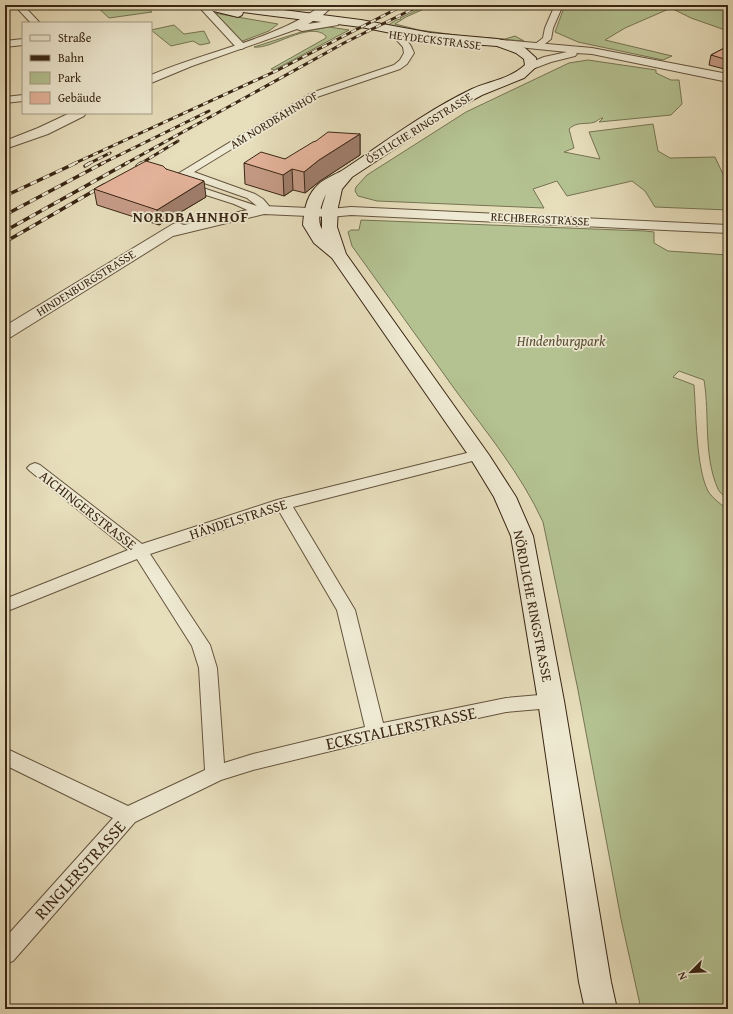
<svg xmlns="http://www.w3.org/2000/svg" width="733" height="1014" viewBox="0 0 733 1014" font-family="'Gentium Book Plus',serif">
	<rect width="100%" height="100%" fill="#e7debc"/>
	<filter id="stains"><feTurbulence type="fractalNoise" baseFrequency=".005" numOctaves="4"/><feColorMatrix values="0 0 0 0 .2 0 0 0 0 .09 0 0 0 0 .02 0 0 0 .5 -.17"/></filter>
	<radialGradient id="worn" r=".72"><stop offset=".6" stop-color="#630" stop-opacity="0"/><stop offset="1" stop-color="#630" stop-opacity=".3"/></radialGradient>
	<g fill="#b4c292" stroke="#767453">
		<path d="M95,5H144L152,12L109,18Z"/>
		<path d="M428,5H433L406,17L395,24L419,30L463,36L505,39L515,36L524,41L433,34L387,26L396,20L401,19L400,18Z"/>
		<path d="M565,5H683L694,7L728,5V31L691,18L671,8L625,28L605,40L672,56L663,60L578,42L555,32Z"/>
		<path d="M214,13L278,24L269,31L240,42Z"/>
		<path d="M174,25L184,34L204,31L210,43L200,45L193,41L171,46L151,30Z"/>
		<path d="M329,27L349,30L274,70L271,69L326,38V36C310,20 271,50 254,47L301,32Z"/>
		<path d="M588,60L656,70V73L671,80H679L682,104L671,115L599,122L603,118C599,118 599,120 595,122C586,125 577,121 569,129L574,148L564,152L600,159L589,132L653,124L658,151L670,158L715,157L728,185V210L655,207L645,191L632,181L567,196L557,181L533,189L544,208L377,201L358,196L355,191L356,187L367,175L466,112L569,63Z"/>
		<path d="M361,220L645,231L654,232V243L668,251L728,255V500C725,497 720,493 718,489C703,455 710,416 704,380L679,371L673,377L694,385C696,411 696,468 708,491C712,498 722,505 728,510V1009H641L621,919L578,690L543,522C521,474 487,433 456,391C421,343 387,294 352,246L348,232L351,230H359Z"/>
	</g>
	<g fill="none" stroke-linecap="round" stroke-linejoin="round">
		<defs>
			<g id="minor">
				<path d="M14,5H23L40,23H31Z"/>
				<path d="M199,5H207L244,44L245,46L244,48L241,49L235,46L200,8Z"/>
				<path d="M555,5H563L553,28L551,39L541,47H535L534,45L543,38L545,28Z"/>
				<path d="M398,34C406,37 411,45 414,53L407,64L400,69L317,97L194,172L255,194L263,199L269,206L262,213H254L234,204L181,187L179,185L181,183L185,182L257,206L247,198L187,177L172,184L166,181L311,93L394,65L400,60L404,53L403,47L394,37Z"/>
				<path d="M23,39V45L5,47V41Z"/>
				<path d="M23,95V101L5,103V97Z"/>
				<path d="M479,450L484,452L487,455L484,458L293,507L355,610L383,723L506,698L551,694L558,696L560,701L558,706L551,708L506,712L376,740L253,770L221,780L135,822L13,961L5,964V938L113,818L5,765V748L128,806L205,770L199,668L192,646L137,559L5,612V599L128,550L30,471L27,468L30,465L35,463L40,465L142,544L277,500ZM279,511L337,610L365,727L253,754L224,763L217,668L210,645L150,554Z"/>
			</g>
			<g id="tertiary">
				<path d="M322,5H334L323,15L308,24L334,20L339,23L338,25L302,31L297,29L192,66L151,83V75C205,51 276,40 322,5Z"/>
				<path d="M491,39L592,48L728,74V82L592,54L576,53L577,54L575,56L551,62L535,68H527L525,66L527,64L544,57L567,52L487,44L485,42Z"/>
				<path d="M70,113H86L84,116L48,134L5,149V141L38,128Z"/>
				<path d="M264,206L330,209L351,207L728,225V233L351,215L330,217L264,214L173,236L11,337L5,338V326L173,224L178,223L184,225Z"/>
			</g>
			<path id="secondary" d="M195,5H244L361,20L431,33L497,39L514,43L525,48L536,58L537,66L524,78L482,95L449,113L352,177L342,189L338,207L337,227L346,254L489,455L516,497L533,536L564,701L611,982L617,1009H585L579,982L538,701L511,536L494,497L469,456L332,258L314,243L303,225C304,212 306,198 315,188C322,179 333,176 343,170C385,142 426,111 472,89C489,81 510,79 525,65L524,59L516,53L497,46L431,41L361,27L243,12L242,15L238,17L197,7ZM326,194L322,207V229C316,220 321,204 326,194Z"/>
		</defs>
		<use href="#minor" stroke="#64543e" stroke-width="2"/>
		<use href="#tertiary" stroke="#64543e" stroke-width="2"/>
		<use href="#secondary" stroke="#392614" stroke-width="2"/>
		<use href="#minor" fill="#efead3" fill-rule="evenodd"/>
		<use href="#tertiary" fill="#efead3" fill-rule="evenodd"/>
		<use href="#secondary" fill="#efead3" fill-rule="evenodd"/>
		<defs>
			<g id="rail-far1">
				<path d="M73,164L276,71L404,5"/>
				<path d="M88,164L110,153"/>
				<path d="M101,164L209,111"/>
				<path d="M125,164L344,43L421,5"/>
				<path d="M140,164L178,141"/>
			</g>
			<g id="rail">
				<path d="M85,166L90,163"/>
				<path d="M137,166L141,163"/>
				<path d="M5,196L76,163"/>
				<path d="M5,215L103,163"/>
				<path d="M5,231L127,163"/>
				<path d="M5,242L104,185"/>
			</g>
		</defs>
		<use href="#rail-far1" stroke="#392614" stroke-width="3"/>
		<use href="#rail" stroke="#392614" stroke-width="3.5"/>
		<use href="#rail-far1" stroke="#efead3" stroke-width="2" stroke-dasharray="5.5" stroke-linecap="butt"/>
		<use href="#rail" stroke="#efead3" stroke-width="2.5" stroke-dasharray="7" stroke-linecap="butt"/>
	</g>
	<g fill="#c59b86" stroke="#392614">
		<path d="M728,46V70L709,65L711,55Z"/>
		<path d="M360,134V155L320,181L305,193L293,190L284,196L245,184L244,163L285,159Z"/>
		<path d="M166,169L206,197L159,225L97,205L94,189Z"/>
	</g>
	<g fill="#a07e6d" stroke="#392614">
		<path d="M360,134V155L320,181L305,193L304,172L319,160Z"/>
		<path d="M292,169L293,190L284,196L283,175Z"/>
		<path d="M204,181L206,197L159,225L157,210Z"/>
	</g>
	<g fill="#e5b49c" stroke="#392614">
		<path d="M728,46V60L711,55Z"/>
		<path d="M328,132L360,134L319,160L304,172L292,169L283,175L244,163L261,152L285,159L313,142L316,141Z"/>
		<path d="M146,161L163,166L166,169L204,181L157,210L94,189Z"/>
	</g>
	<g text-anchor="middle" stroke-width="3.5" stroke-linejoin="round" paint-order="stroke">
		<g font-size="12" fill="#392614" stroke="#efead3">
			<text transform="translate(435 40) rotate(7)" y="4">HEYDECKSTRASSE</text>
			<text transform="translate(274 120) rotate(-31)" y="4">AM NORDBAHNHOF</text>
			<text transform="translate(419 128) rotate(-32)" y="4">ÖSTLICHE RINGSTRASSE</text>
			<text transform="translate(540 219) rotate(3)" y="4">RECHBERGSTRASSE</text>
			<text transform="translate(86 283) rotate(-32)" y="4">HINDENBURGSTRASSE</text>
		</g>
		<g font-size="14" font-style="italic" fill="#584d34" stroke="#efead3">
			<text x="561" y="346">Hindenburgpark</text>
		</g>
		<g font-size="14" fill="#392614" stroke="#efead3">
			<text transform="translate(88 510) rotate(38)" y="5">AICHINGERSTRASSE</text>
			<text transform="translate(238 519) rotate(-18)" y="5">HÄNDELSTRASSE</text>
			<text transform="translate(533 606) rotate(79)" y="5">NÖRDLICHE RINGSTRASSE</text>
		</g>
		<g font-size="15" font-weight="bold" letter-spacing="1" fill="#392614" stroke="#efead3">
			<text x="191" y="222">NORDBAHNHOF</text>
		</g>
		<g font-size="17" fill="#392614" stroke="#efead3">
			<text transform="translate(401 728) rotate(-12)" y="6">ECKSTALLERSTRASSE</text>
			<text transform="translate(80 870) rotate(-48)" y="6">RINGLERSTRASSE</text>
		</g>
	</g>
	<rect width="733" height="1014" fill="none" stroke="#e7debc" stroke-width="20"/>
	<rect x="6" y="6" width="721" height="1002" fill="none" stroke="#392614" stroke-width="2"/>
	<rect x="10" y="10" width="713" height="994" fill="none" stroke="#392614"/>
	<rect x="22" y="22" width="130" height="92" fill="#efead3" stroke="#a69c87"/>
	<rect x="30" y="35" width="20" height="6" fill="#efead3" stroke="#a69c87"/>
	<text x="58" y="42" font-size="12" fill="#392614">Straße</text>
	<rect x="30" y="55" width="20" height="6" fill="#392614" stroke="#a69c87"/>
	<text x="58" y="62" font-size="12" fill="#392614">Bahn</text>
	<rect x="30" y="72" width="20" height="12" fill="#b4c292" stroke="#a69c87"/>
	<text x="58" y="82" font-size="12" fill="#392614">Park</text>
	<rect x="30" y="92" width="20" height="12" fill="#e5b49c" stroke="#a69c87"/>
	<text x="58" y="102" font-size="12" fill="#392614">Gebäude</text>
	<g transform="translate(691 972) rotate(246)" stroke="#efead3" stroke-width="3" paint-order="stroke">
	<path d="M0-3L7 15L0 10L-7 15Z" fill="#392614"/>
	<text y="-6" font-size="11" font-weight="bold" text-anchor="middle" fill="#392614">N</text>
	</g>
	<rect width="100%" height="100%" filter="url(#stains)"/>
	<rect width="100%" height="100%" fill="url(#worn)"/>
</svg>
